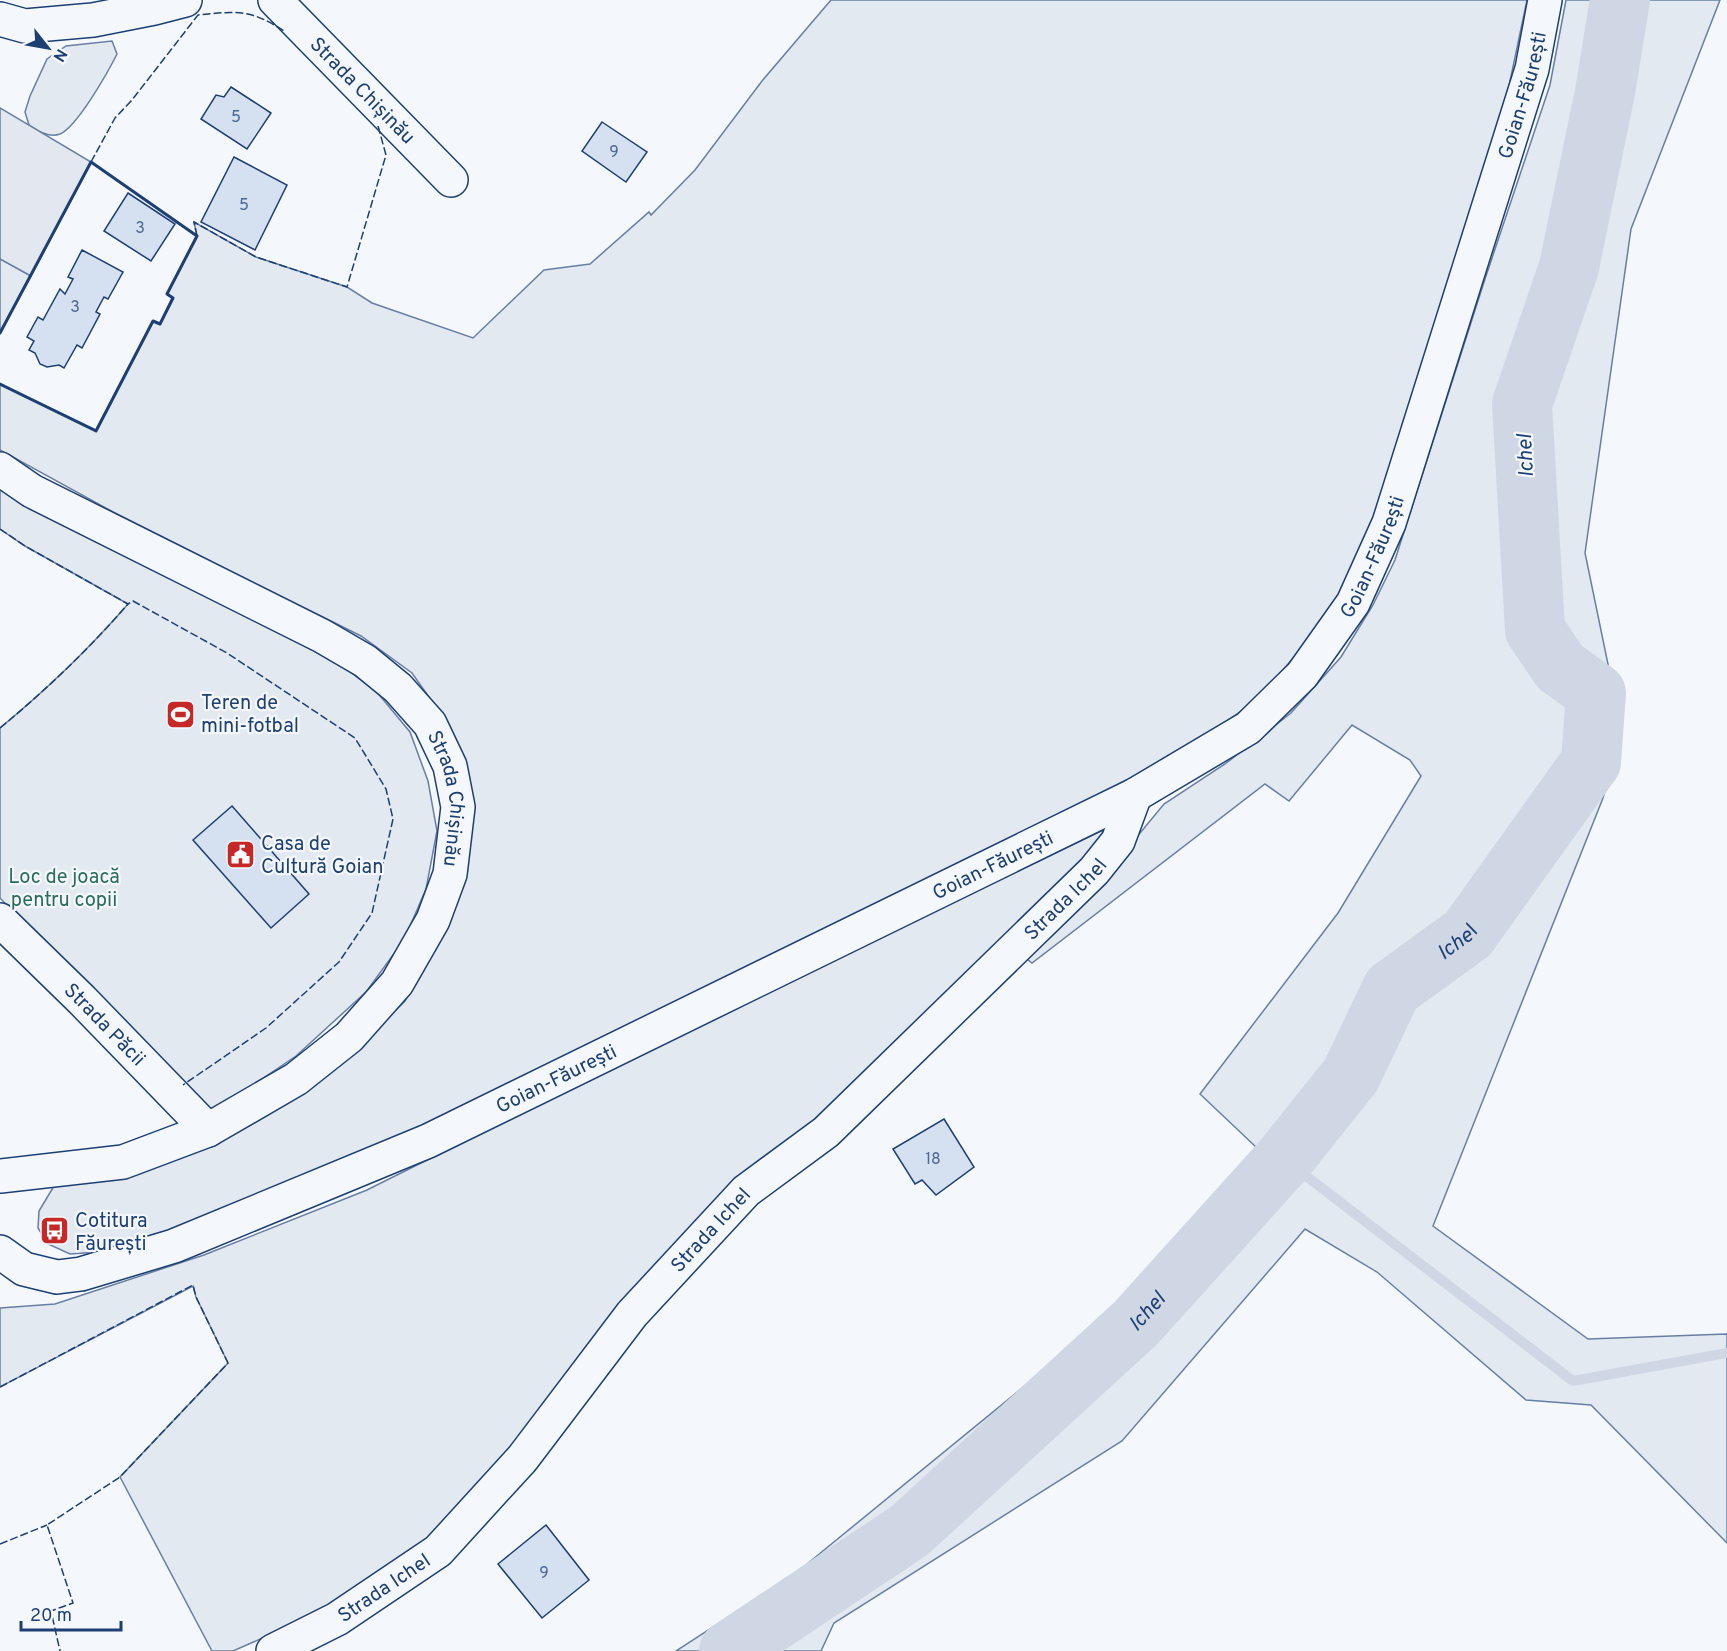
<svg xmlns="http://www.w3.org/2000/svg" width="1727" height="1651" viewBox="0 0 1727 1651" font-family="Overpass,sans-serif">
	<rect width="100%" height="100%" fill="#f4f7fb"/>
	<g fill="#e3e9f0" stroke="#687fa3" stroke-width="1.5">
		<path d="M831,0H1527L1509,86L1365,551L1326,620L1257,700L1166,763L523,1081L254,1200L113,1251L70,1254L48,1244L38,1228L39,1211L54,1186L147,1167L248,1126L350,1055L405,1001L447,925L441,714L412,673L361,636L115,513L0,450V384L96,430L153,321L160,324L172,298L167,294L197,236L194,222L256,257L347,287L372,303L473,338L544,270L590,264L649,212L651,215L695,170L762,81Z"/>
		<path d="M1566,0H1720L1631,229L1585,553L1622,732L1603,798L1433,1226L1588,1339L1727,1334V1543L1591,1405L1526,1400L1377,1272L1305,1229L1122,1441L834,1623L821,1651H676L796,1573L1120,1308L1222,1195L1256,1147L1200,1094L1338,913L1421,776L1410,760L1352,725L1289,801L1265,784L1032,963L1022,955L1107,873L1164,804L1225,764L1291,713L1341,657L1373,605L1395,560L1485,279L1550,85Z"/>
		<path d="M112,41L117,54C108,72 77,127 60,134C49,138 38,131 29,125L25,112L30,96L47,59L66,46Z"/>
		<path d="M0,259L31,276L0,333Z"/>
		<path d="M0,489L31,509L181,579L316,647L376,691L410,732L428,781L437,831L426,889L404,940L366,992L296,1056L210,1114L0,898V728C46,690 89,649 128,604L25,546L0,529Z"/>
		<path d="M1103,830L1102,844L914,1035L745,1179L489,1481L431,1541L319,1613L233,1651H212L120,1477L228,1363L196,1297L193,1286L0,1387V1308L55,1304L204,1255L367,1190L710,1019Z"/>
	</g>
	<path fill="#e3e8f0" stroke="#687fa3" stroke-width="1.5" d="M0,108L91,162L31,276L0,259Z"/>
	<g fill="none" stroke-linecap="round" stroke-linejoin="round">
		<path stroke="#cfd7e4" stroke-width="10" d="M1284,1159L1573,1381L1727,1353"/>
		<path stroke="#cfd7e4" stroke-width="60" id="s1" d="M729,1651L909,1531L1136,1323L1284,1159L1351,1075L1392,989L1468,934L1591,762L1596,693L1560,667L1535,630L1522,404L1569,267L1605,92L1620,0"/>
	</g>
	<g fill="#d5e0f0" stroke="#1d3f73" stroke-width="1.5">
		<path d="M231,87L271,113L247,149L201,119L216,95L224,97Z"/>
		<path d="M602,122L647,152L626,182L582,151Z"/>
		<path d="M234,157L287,185L255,250L201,222Z"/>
		<path d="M128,193L175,224L151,261L104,231Z"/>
		<path d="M82,250L123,272L108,299L104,297L96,312L100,314L82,348L77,345L64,368L59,365L47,367L40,364L35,353L29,350L34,341L27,337L38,317L43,320L60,289L65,294L73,279L68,277Z"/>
		<path d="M232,806L309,894L271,928L193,840Z"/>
		<path d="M944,1119L974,1167L936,1195L922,1180L915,1184L893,1149Z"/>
		<path d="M546,1525L589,1580L542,1618L498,1564Z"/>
	</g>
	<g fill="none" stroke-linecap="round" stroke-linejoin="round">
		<defs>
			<g id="minor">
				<path id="s2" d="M275,0L451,180"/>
				<path d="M0,19L25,26L93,20L154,8L185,0"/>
				<path id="s3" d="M0,920L82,1000L208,1130"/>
				<path id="s4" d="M0,1252L24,1269L57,1277L81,1274L174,1246L428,1141L1135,795L1248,728L1302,675L1353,603L1389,523L1532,69L1545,0"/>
				<path id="s5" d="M273,1651L337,1619L438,1551L522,1459L632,1314L746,1191L826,1132L1094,871L1118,841L1135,795"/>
			</g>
			<g id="major">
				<path id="s6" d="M0,469L32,491L322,636L365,661L398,688L430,724L450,766L458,807L450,874L433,920L397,983L349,1037L296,1079L208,1130L123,1162L0,1176"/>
			</g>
		</defs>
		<use href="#minor" stroke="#1d3f73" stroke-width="36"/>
		<use href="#major" stroke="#1d3f73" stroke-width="36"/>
		<use href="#minor" stroke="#f4f7fb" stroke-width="33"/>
		<use href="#major" stroke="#f4f7fb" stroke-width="33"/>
		<g stroke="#1d3f73" stroke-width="1.5" stroke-dasharray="8 3" stroke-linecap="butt">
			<path d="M91,162L115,118L132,100L198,15C236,11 251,9 284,31"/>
			<path d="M197,236L194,222L256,257L347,287L386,155L378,126"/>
			<path d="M0,529L25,546L128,604L133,601L227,653L355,738L386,789L393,819L372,913L339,962L266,1028L183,1085"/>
			<path d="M0,728C46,690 89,649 128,604"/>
			<path d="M0,1387L193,1285L196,1297L228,1363L120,1477L47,1525L73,1603L51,1611L60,1651"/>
			<path d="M0,1544L47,1525"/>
		</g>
		<path stroke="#1d3f73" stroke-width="3" d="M0,333L91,162L197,236L167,294L173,298L160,324L153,321L96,431L0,384"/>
	</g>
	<defs>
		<symbol id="stadium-square" viewBox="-11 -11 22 22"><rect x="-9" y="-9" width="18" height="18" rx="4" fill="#c62828" stroke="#f4f7fb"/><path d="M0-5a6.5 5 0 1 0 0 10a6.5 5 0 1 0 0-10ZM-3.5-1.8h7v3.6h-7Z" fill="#fff"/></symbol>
		<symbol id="civic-square" viewBox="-11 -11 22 22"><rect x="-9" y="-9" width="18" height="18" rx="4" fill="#c62828" stroke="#f4f7fb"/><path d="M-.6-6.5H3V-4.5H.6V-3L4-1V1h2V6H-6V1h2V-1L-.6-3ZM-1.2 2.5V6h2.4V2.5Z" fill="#fff"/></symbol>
		<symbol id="bus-square" viewBox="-11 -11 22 22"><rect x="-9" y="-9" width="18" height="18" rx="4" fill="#c62828" stroke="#f4f7fb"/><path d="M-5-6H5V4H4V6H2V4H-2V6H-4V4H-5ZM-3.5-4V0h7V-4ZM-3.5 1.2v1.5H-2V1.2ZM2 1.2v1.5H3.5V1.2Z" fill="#fff"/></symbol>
	</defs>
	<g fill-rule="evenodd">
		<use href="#stadium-square" x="164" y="698" width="33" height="33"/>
		<use href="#civic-square" x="224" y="838" width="33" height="33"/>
		<use href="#bus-square" x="38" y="1214" width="33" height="33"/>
	</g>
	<g text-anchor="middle" stroke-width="4.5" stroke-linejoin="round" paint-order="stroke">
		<g font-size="16" fill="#4b6792">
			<text x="236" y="122">5</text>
			<text x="614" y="157">9</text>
			<text x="244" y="210">5</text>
			<text x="140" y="233">3</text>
			<text x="75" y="312">3</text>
			<text x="933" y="1164">18</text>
			<text x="544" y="1578">9</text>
		</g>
		<g font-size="20" fill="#1d3f73" stroke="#f4f7fb">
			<text dy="7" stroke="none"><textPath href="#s2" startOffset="126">Strada Chișinău</textPath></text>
			<text dy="7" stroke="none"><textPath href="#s4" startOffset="2078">Goian-Făurești</textPath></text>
			<text dy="7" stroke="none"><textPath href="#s4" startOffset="1592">Goian-Făurești</textPath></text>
			<text dy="7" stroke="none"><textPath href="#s6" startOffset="582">Strada Chișinău</textPath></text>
			<text dy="7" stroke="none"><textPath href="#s4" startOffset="1088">Goian-Făurești</textPath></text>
			<text dy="7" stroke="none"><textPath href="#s5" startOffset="1101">Strada Ichel</textPath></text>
			<text dy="7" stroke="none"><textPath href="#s3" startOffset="148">Strada Păcii</textPath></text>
			<text dy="7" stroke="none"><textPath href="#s4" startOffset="602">Goian-Făurești</textPath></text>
			<text dy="7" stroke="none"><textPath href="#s5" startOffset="615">Strada Ichel</textPath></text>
			<text dy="7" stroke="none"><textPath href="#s5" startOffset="128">Strada Ichel</textPath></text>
		</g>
		<g font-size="20" fill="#1d3f73" stroke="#f4f7fb" text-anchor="start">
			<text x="201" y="709">Teren de<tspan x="201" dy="23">mini-fotbal</tspan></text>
			<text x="261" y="850">Casa de<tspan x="261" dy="23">Cultură Goian</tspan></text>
			<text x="75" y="1227">Cotitura<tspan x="75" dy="23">Făurești</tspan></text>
		</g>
		<g font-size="20" fill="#2c6c60" stroke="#f4f7fb">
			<text x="64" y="883">Loc de joacă<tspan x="64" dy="23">pentru copii</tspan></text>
		</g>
		<g font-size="21" font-style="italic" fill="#1d3f73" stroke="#f4f7fb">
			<text transform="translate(1525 456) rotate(-93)" y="7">Ichel</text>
			<text dy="7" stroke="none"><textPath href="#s1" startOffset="1028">Ichel</textPath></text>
			<text dy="7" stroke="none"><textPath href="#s1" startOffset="540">Ichel</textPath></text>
		</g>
	</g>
	<g transform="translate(48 48) rotate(121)" stroke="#f4f7fb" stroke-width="4.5" paint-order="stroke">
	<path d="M0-4.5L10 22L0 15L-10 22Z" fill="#1d3f73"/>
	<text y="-9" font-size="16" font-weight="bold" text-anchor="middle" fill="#1d3f73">N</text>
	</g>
	<path d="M21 1621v9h100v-9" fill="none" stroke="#1d3f73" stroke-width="3"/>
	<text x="30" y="1621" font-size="18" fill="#1d3f73" stroke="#f4f7fb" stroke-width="4.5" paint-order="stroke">20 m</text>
</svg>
